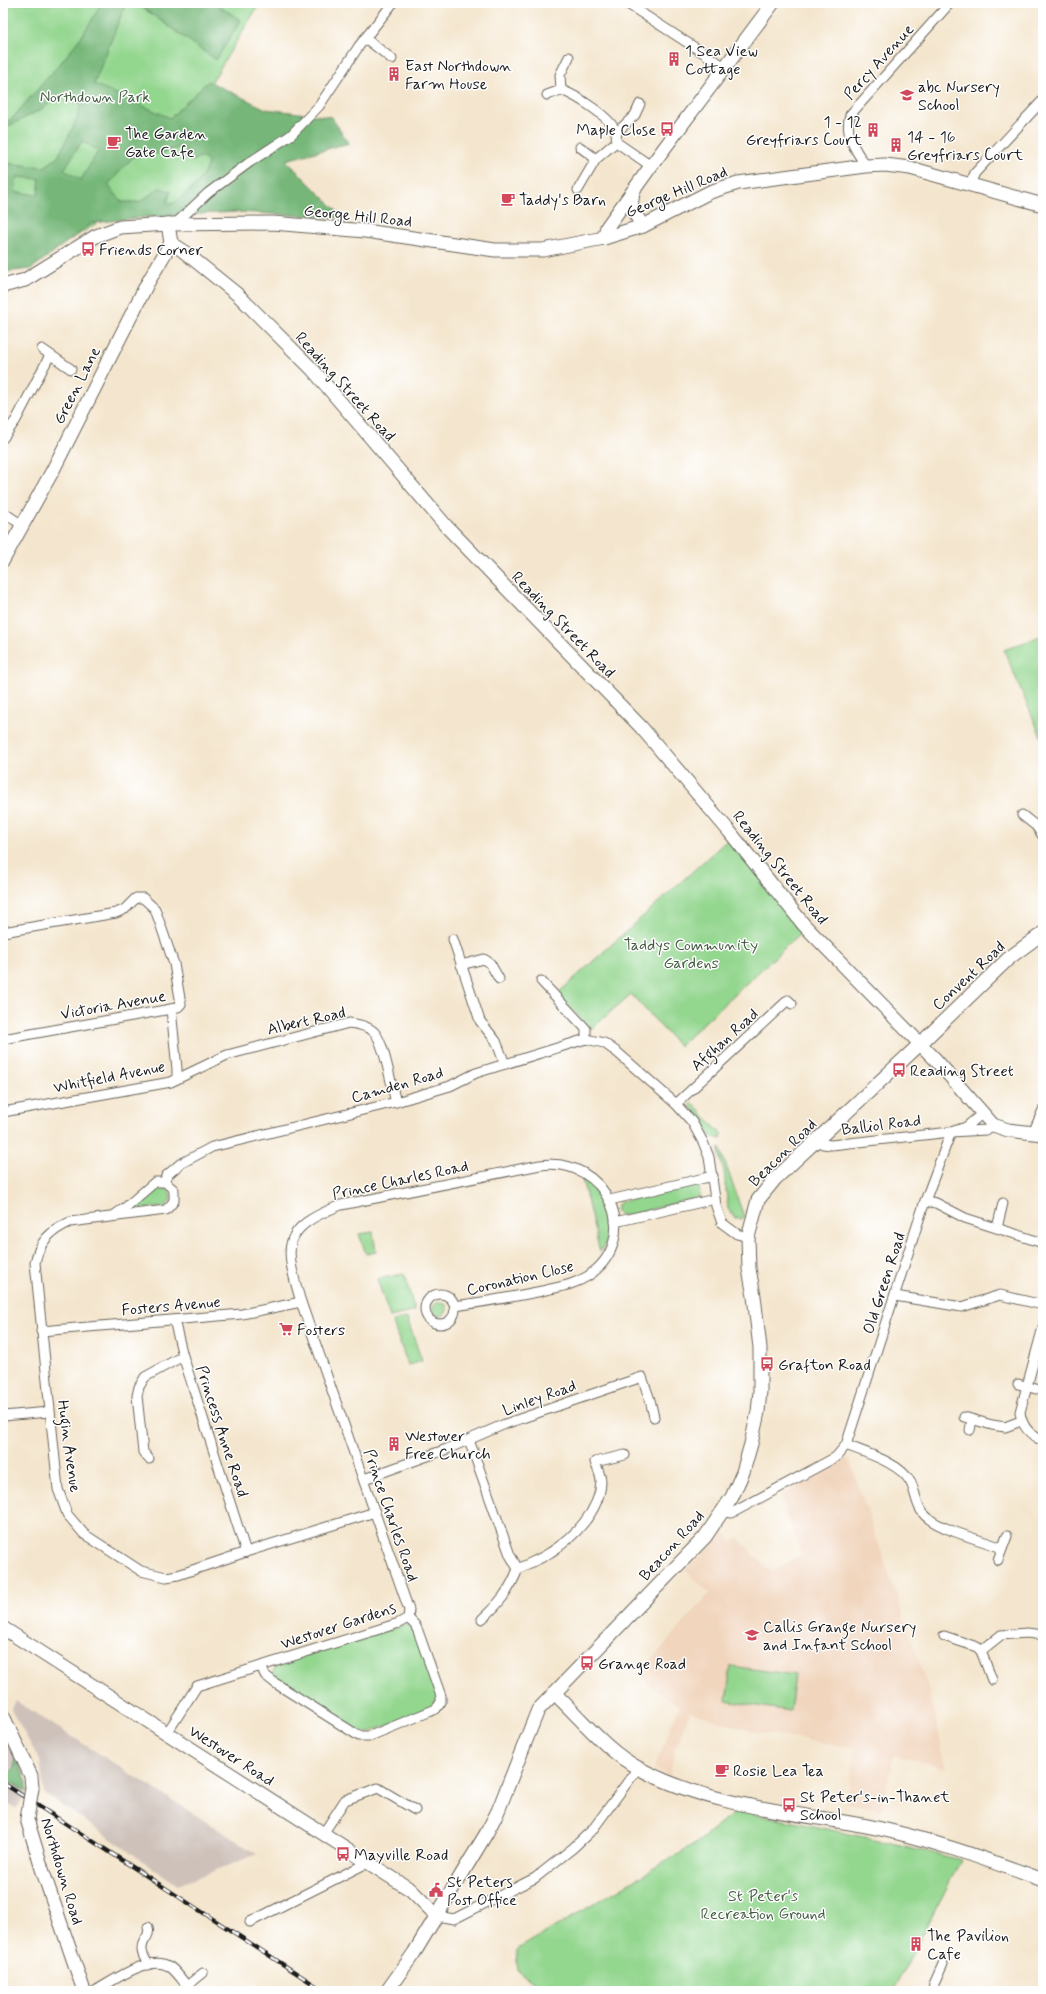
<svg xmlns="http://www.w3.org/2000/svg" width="1046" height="1994" viewBox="0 0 1046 1994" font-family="Mynerve,sans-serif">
	<rect width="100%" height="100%" fill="#fff"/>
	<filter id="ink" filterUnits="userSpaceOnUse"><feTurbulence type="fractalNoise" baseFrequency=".025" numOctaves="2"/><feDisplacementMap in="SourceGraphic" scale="8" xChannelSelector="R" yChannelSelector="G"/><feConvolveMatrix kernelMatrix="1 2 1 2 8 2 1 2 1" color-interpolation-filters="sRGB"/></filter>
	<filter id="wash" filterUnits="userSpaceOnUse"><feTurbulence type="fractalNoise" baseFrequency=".012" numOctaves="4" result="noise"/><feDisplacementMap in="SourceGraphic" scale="16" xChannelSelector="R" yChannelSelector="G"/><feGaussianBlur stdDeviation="0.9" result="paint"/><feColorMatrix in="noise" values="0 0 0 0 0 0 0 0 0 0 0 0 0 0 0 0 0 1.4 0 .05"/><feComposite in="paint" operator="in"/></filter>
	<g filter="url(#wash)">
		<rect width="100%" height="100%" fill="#f4e6ce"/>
		<path fill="#f1d5bd" d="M849,1458L930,1693L946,1768L894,1755L881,1809L847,1803L855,1748L754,1732L690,1712L675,1748L670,1776L654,1769L679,1706L653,1688L639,1674L710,1593L685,1570L712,1543L722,1530L734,1541L737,1537L771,1572L801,1554L780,1496Z"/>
		<g fill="#cec1ba">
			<path d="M16,1701L257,1854L178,1885L44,1793L40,1761L11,1710Z"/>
			<path d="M3,1722L16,1749L27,1792L16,1809L3,1801Z"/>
		</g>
		<g fill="#93d68e" stroke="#587955">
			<path d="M3,3H260L178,137L233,170L179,213L165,218L111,213C78,237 42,258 3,272Z"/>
			<path d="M1043,635V739H1042L1004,650Z"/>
			<path d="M731,838L805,929L679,1046L631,994L591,1029L557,994L725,842Z"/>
			<path d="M692,1102L722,1135L721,1139L711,1136L690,1105Z"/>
			<path d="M720,1148L744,1217L741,1219L735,1218L728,1209L724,1171L719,1153Z"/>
			<path d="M582,1179C604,1194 619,1228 600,1252Z"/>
			<path d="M699,1183L700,1197L624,1216L619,1214C615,1210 616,1205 621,1202Z"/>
			<path d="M156,1186H163L170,1192L171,1199L165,1207L129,1210Z"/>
			<path d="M373,1232L376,1252L366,1254L359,1234Z"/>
			<path d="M404,1274L415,1311L390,1317L377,1279Z"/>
			<circle cx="440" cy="1309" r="7"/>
			<path d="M407,1318L422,1361L408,1365L392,1321Z"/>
			<path d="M408,1624L411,1625L438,1693L437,1701L430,1708L369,1733H362L276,1678L273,1674L276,1664Z"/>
			<path d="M731,1666L795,1675L790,1711L726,1701Z"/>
			<path d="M738,1810L892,1843L961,1860L895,1988L902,1991H545L518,1971L516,1950L694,1845Z"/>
		</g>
		<g fill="#76b779" stroke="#496a4a" fill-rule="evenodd">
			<path d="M101,3H126L94,84L170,118L208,81L266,109L331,117L349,143L286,160L344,218L237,212L157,216L92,223L31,269L3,272V163L44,167L58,157L76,121L81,104L60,96L40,110L3,129V121L11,120C42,82 80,47 101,3ZM82,141L98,151L81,180L64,170ZM180,147L187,150L186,158L193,161L200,157L208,161C205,180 187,192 173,204L167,202L171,191L159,188L140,202H122L108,185L133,157L166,152ZM17,177L40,179L38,195L15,192Z"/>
			<path d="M136,3H214L241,20L216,60Z"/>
			<path d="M11,1746L27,1782V1792L3,1778V1770L10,1772L15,1768V1758Z"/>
		</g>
	</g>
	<g filter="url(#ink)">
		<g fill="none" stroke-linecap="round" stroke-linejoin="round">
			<defs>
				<g id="street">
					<path d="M626,3L722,65L724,70"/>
					<path d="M365,38L392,59"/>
					<path d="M561,90L560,75L569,57"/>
					<path d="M547,95L561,90C575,95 613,118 616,133C617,135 616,139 616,142L651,166"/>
					<path d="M617,132L635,115L640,104"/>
					<path d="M580,147L596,159"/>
					<path d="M866,166C855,150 844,134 850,115L950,3"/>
					<path d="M970,184L975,173L1043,100"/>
					<path d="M578,190L596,159L616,142"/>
					<path d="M176,223L208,193L250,162L291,135L319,106L359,46L393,3"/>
					<path d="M42,349L71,369"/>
					<path d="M3,438L16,420L50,355"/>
					<path d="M3,512L22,525"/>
					<path d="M1022,815L1036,826L1043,836"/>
					<path d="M3,932L116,913L125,909L136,898H143L155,909L174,964L181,1004L178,1007L171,1009L3,1039"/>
					<path d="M453,939L480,1021L496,1041L505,1064"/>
					<path d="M461,965L484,959L490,963L499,979"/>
					<path d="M541,981L586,1029V1039"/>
					<path d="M177,1079L227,1055L349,1023C357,1024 369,1026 375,1033C385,1045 391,1086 396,1102"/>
					<path d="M676,1104L788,1000L792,1004"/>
					<path d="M3,1112L171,1082L177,1079V1069L171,1009"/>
					<path d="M1033,1133L1043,1110"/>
					<path d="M816,1140L823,1144L831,1145L951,1132L986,1130L993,1125"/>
					<path d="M165,1182L166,1176L180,1164L212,1147L396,1102L450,1086L476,1073L586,1039L604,1043L618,1053L676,1104L692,1122L703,1142L709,1157L716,1206L722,1223L737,1234L748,1237"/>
					<path d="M610,1200L713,1176"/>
					<path d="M925,1201L936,1203L965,1218L1043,1243"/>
					<path d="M113,1216L126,1207L155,1182H165L174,1190V1201L166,1210L70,1222C50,1231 39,1242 35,1263L58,1489L67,1514L84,1534L141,1571L166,1577L178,1575L246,1552L375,1512"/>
					<path d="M615,1222L715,1199"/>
					<path d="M997,1228L1003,1203"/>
					<circle cx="440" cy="1309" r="15"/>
					<path d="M895,1296L962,1307L1000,1295L1043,1305"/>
					<path d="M174,1320L183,1356L246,1552"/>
					<path d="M1043,1327L1020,1412C1022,1427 1030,1435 1043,1441"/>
					<path d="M41,1331L242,1314L301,1302"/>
					<path d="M1018,1384L1036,1389"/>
					<path d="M3,1416L49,1412"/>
					<path d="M964,1417L992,1425L1005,1427L1021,1421"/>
					<path d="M970,1430L972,1420"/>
					<path d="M469,1440L510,1555L518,1569"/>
					<path d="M846,1445C866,1453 901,1463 911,1483C917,1496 916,1509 928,1518C944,1531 982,1540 1002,1548"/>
					<path d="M149,1459L143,1452L137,1396L139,1387L145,1377L183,1356"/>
					<path d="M364,1479L447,1449L505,1424L642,1377L650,1400L654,1417"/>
					<path d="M723,1512L732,1513L836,1457L846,1445L925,1201L951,1132L966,1127L983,1113"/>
					<path d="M998,1560L1007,1536"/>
					<path d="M408,1618L409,1610L301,1302C284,1245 280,1229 341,1205L540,1165C606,1155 645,1238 588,1276C574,1285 558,1287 542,1291C513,1297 484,1302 455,1306"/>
					<path d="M482,1619C499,1604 510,1590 518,1569C529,1563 541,1559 551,1552C573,1538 600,1511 601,1482C601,1475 597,1468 595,1462L625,1455"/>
					<path d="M944,1636L977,1647L981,1651L992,1680"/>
					<path d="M981,1651L1001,1635L1027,1633L1043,1635"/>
					<path d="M261,1666L265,1675L275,1683L359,1736H370L436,1709L441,1702V1696L418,1631L415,1625L408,1618"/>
					<path d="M167,1733L197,1686L399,1623L408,1618"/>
					<path d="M323,1834L345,1800L378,1788L415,1810"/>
					<path d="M437,1916L454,1919L535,1878L573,1848L593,1829L638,1768"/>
					<path d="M250,1922L367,1863"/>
					<path d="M148,1927C151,1938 141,1939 142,1950C142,1955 146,1960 148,1965"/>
					<path d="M95,1991C113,1981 151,1953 170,1967C177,1972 182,1980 187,1986L203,1973"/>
					<path d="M933,1991L934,1984L943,1964"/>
				</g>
				<g id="secondary">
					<path d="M633,192L631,208L643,226"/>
					<path d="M604,238L607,227L651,166L773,3"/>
					<path d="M171,243L182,250L238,295L313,370L446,526L641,727L729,831L804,925L935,1059L993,1125L1008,1130L1043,1134"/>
					<path d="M3,286L25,280L96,236L120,227L168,224L273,223L365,231L495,250H543L604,238L643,226L710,192L738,183L866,166L885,165L910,168L1043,205"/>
					<path d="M3,560L53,470L147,284L171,243L168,224"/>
					<path d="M3,1628L411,1890L437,1916"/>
					<path d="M554,1693C581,1718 606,1751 640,1769C710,1806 790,1812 867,1826C928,1838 985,1859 1043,1880"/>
					<path d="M3,1716L31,1776L32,1788"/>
					<path d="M27,1819L42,1869L84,1991"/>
					<path d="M387,1991L414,1953L486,1834L498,1811L538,1710L705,1537L732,1497L743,1472L751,1444L758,1412L760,1391V1348L754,1296L749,1269L748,1237L758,1200L775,1179L919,1045L1009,958L1043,933"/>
				</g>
			</defs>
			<use href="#street" stroke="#68635a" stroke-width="11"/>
			<use href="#secondary" stroke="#68635a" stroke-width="15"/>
			<use href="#street" stroke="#fff" stroke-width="9"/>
			<use href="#secondary" stroke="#fff" stroke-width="13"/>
			<defs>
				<path id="rail" d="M3,1783L324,1991"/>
			</defs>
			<use href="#rail" stroke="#1c1c1c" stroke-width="4"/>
			<use href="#rail" stroke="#fff" stroke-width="2.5" stroke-dasharray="8" stroke-linecap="butt"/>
			<defs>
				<path id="secondary-bridge" d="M27,1819L32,1788"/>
			</defs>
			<use href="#secondary-bridge" stroke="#68635a" stroke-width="15" stroke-linecap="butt"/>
			<use href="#secondary-bridge" stroke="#fff" stroke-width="13"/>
		</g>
	</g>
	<defs>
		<symbol id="building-bare" viewBox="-9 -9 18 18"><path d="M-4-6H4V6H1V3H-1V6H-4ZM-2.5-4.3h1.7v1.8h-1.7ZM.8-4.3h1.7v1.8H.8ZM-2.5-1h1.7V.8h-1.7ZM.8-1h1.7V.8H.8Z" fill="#d1495b" stroke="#fff" stroke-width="2.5" paint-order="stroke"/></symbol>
		<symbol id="school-bare" viewBox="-9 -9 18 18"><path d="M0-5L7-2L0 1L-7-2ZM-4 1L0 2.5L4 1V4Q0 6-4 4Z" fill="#d1495b" stroke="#fff" stroke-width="2.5" paint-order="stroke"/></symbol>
		<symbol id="bus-bare" viewBox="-9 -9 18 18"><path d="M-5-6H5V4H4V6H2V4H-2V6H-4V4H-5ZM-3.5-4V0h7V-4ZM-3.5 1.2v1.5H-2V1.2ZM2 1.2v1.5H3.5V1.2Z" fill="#d1495b" stroke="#fff" stroke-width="2.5" paint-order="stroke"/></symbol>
		<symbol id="cafe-bare" viewBox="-9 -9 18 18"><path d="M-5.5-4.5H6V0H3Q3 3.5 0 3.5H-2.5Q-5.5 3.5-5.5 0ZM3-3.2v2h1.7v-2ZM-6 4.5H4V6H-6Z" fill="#d1495b" stroke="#fff" stroke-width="2.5" paint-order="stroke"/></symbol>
		<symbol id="supermarket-bare" viewBox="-9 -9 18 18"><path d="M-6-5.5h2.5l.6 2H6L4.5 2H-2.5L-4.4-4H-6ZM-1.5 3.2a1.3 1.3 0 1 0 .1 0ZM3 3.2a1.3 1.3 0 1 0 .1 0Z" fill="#d1495b" stroke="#fff" stroke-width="2.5" paint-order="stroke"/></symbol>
		<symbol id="civic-bare" viewBox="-9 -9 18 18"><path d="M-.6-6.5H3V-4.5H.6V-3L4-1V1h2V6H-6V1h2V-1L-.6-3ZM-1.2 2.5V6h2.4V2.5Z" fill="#d1495b" stroke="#fff" stroke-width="2.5" paint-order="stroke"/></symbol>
	</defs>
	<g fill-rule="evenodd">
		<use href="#building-bare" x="664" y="49" width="20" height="20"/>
		<use href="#building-bare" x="384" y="64" width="20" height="20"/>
		<use href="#school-bare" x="897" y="85" width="20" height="20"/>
		<use href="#bus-bare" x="657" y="119" width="20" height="20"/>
		<use href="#building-bare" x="863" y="120" width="20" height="20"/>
		<use href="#cafe-bare" x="104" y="132" width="20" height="20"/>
		<use href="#building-bare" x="886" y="135" width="20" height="20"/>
		<use href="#cafe-bare" x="498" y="189" width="20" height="20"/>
		<use href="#bus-bare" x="78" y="239" width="20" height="20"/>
		<use href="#bus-bare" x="889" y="1060" width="20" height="20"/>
		<use href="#supermarket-bare" x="276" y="1319" width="20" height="20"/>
		<use href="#bus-bare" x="757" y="1354" width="20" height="20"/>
		<use href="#building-bare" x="384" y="1434" width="20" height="20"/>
		<use href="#school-bare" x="742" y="1625" width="20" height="20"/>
		<use href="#bus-bare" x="577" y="1653" width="20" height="20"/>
		<use href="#cafe-bare" x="712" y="1760" width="20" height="20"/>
		<use href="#bus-bare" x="779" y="1795" width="20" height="20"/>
		<use href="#bus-bare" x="333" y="1844" width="20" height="20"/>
		<use href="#civic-bare" x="426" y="1880" width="20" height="20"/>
		<use href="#building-bare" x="906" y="1934" width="20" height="20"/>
	</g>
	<g text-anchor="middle" stroke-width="3" stroke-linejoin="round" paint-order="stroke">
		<g font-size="16" fill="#1c1c1c" stroke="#fff" text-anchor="start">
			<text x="685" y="56">1 Sea View<tspan x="685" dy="18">Cottage</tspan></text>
			<text x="405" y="71">East Northdown<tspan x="405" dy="18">Farm House</tspan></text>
			<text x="918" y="92">abc Nursery<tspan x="918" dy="18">School</tspan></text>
			<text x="862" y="127" text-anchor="end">1 - 12<tspan x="862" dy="18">Greyfriars Court</tspan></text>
			<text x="656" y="135" text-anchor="end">Maple Close</text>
			<text x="125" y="139">The Garden<tspan x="125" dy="18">Gate Cafe</tspan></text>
			<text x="907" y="142">14 - 16<tspan x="907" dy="18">Greyfriars Court</tspan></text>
			<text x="519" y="205">Taddy's Barn</text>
			<text x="99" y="255">Friends Corner</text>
			<text x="910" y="1076">Reading Street</text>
			<text x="297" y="1335">Fosters</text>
			<text x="778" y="1370">Grafton Road</text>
			<text x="405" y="1441">Westover<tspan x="405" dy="18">Free Church</tspan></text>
			<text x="763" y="1632">Callis Grange Nursery<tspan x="763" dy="18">and Infant School</tspan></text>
			<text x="598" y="1669">Grange Road</text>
			<text x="733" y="1776">Rosie Lea Tea</text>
			<text x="800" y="1802">St Peter's-in-Thanet<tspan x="800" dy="18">School</tspan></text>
			<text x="354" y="1860">Mayville Road</text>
			<text x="447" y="1887">St Peters<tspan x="447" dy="18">Post Office</tspan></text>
			<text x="927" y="1941">The Pavilion<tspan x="927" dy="18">Cafe</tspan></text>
		</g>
		<g font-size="16" fill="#1c1c1c" stroke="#fff">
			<text transform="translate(878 61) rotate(-48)" y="6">Percy Avenue</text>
			<text transform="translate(676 191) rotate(-23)" y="6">George Hill Road</text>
			<text transform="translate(358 215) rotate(6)" y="6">George Hill Road</text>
			<text transform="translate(76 385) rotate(-63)" y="6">Green Lane</text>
			<text transform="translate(346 386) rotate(48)" y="6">Reading Street Road</text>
			<text transform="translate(564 624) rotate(46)" y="6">Reading Street Road</text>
			<text transform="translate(781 867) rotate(51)" y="6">Reading Street Road</text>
			<text transform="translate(968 975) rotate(-43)" y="6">Convent Road</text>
			<text transform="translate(113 1004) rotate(-10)" y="6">Victoria Avenue</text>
			<text transform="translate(306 1020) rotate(-13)" y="6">Albert Road</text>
			<text transform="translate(724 1039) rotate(-42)" y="6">Afghan Road</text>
			<text transform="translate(109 1076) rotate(-11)" y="6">Whitfield Avenue</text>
			<text transform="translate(397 1084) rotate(-16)" y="6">Camden Road</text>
			<text transform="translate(881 1124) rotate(-7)" y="6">Balliol Road</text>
			<text transform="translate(782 1152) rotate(-45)" y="6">Beacon Road</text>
			<text transform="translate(400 1179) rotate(-12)" y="6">Prince Charles Road</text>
			<text transform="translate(520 1277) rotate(-13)" y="6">Coronation Close</text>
			<text transform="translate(883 1283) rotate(-72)" y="6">Old Green Road</text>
			<text transform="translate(171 1305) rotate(-5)" y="6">Fosters Avenue</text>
			<text transform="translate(539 1397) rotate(-20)" y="6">Linley Road</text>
			<text transform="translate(223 1431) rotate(72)" y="6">Princess Anne Road</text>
			<text transform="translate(70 1446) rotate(82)" y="6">Hugin Avenue</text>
			<text transform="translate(392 1515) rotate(71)" y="6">Prince Charles Road</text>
			<text transform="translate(671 1545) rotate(-48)" y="6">Beacon Road</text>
			<text transform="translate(338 1625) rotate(-18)" y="6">Westover Gardens</text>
			<text transform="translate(232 1755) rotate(33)" y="6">Westover Road</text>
			<text transform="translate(63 1871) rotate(73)" y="6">Northdown Road</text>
		</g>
		<g font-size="16" fill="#465d44" stroke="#fff">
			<text x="95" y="102">Northdown Park</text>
			<text x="691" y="950">Taddys Community<tspan x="691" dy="18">Gardens</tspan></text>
			<text x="763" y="1901">St Peter's<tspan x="763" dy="18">Recreation Ground</tspan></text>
		</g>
	</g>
	<rect width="1046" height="1994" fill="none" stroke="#fff" stroke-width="16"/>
</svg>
